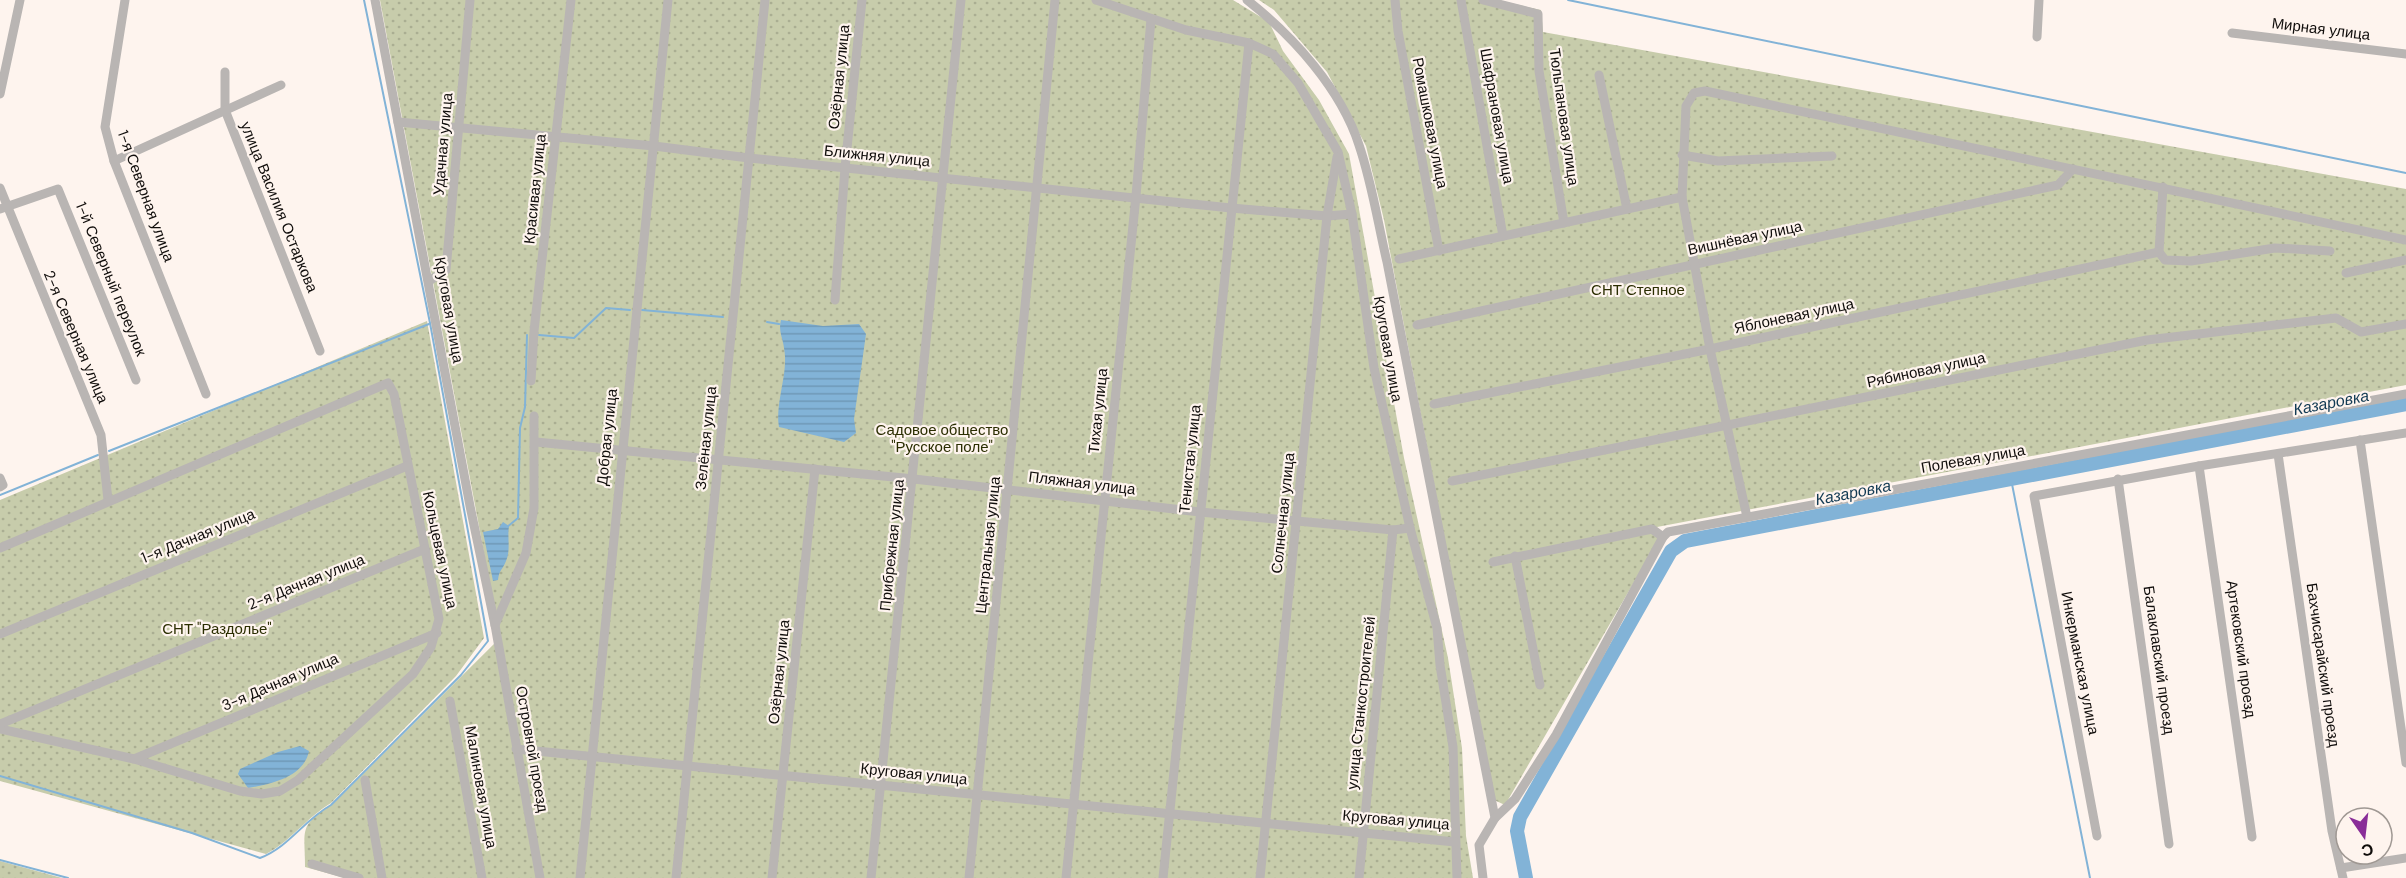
<svg xmlns="http://www.w3.org/2000/svg" width="2406" height="878" viewBox="0 0 2406 878" font-family="'DM Sans',sans-serif">
	<defs>
		<pattern id="park-dots" width="8" height="8" patternUnits="userSpaceOnUse" patternTransform="scale(1.5)"><rect width="8" height="8" fill="#c7ccab"/><path d="M2 2h.1M6 6h.1" fill="none" stroke="#aaae92" stroke-width="1.8" stroke-linecap="round"/></pattern>
		<pattern id="water-rules" width="6" height="5" patternUnits="userSpaceOnUse" patternTransform="scale(1.5)"><rect width="6" height="5" fill="#82b3d7"/><path d="M0 2.5h6" fill="none" stroke="#6f99b7"/></pattern>
	</defs>
	<rect width="100%" height="100%" fill="#fef4ee"/>
	<g fill="url(#park-dots)">
		<path d="M380,0H1233L1269,22L1283,51L1319,100L1349,154L1404,458L1448,658L1462,748L1466,836L1473,878H345L305,867C305,830 298,825 332,805L500,638Z"/>
		<path d="M1259,0H1497L1541,10L1543,32L2406,189V385L1657,527L1659,539L1505,805L1494,800L1384,220L1366,146L1327,72L1274,10Z"/>
		<path d="M427,321L484,638L456,676L331,803C307,817 290,842 266,854L0,781V500Z"/>
		<path d="M0,861L62,878H0Z"/>
	</g>
	<g fill="url(#water-rules)">
		<path d="M781,320L823,326L859,324L866,334L854,419L856,433L844,442L779,427C775,401 789,373 784,348C783,338 778,331 781,320Z"/>
		<path d="M503,522L509,526C507,537 511,550 506,561C503,569 499,570 498,580L493,581L483,532L498,529Z"/>
		<path d="M300,746L309,751C304,777 271,784 248,788L238,774L240,769L278,752Z"/>
	</g>
	<g fill="none" stroke-linecap="round" stroke-linejoin="round">
		<g stroke="#82b3d7" stroke-width="2">
			<path d="M1568,0L2406,173"/>
			<path d="M642,310L723,317"/>
			<path d="M767,322L779,324"/>
			<path d="M539,335L574,338L606,308L630,310"/>
			<path d="M109,451L429,324"/>
			<path d="M2011,479L2090,878"/>
			<path d="M0,495L98,455"/>
			<path d="M507,527L518,518L520,428L525,407L527,335"/>
			<path d="M0,776L192,833L260,858C289,847 304,820 331,805L461,675L488,641L430,323L364,0"/>
			<path d="M0,860L68,878"/>
		</g>
		<path stroke="#82b3d7" stroke-width="14" d="M1526,878L1517,831L1520,817L1671,551L1685,541L2406,404"/>
		<g stroke="#b9b5b3" stroke-width="9">
			<path d="M125,0L105,127L114,161L206,394"/>
			<path d="M375,0L470,506L495,625L540,878"/>
			<path d="M1096,0L1186,30L1249,43L1273,54L1298,83L1338,152L1352,214L1374,368L1410,528L1437,628L1440,665L1453,747L1457,878"/>
			<path d="M1247,0C1293,36 1341,89 1359,145C1372,183 1378,224 1387,262L1495,818L1479,845L1483,878"/>
			<path d="M1395,0L1398,31L1439,251"/>
			<path d="M1461,0L1503,236"/>
			<path d="M1483,0L1538,14L1539,71L1564,223"/>
			<path d="M2232,33L2406,54"/>
			<path d="M2037,37L2039,0"/>
			<path d="M225,72V110L320,351"/>
			<path d="M1599,75L1627,209"/>
			<path d="M0,94L20,0"/>
			<path d="M398,122L654,146L749,158L1231,208L1327,216L1352,214"/>
			<path d="M1682,155L1718,161L1832,156"/>
			<path d="M114,161L281,85"/>
			<path d="M2163,187L2159,252L2165,260L2191,261L2275,248L2330,251"/>
			<path d="M0,188L101,435L108,500"/>
			<path d="M0,209L58,189L136,380"/>
			<path d="M1399,259L1682,197"/>
			<path d="M2346,273L2406,260"/>
			<path d="M429,281L446,270L470,0"/>
			<path d="M835,300L845,168L862,0"/>
			<path d="M1417,325L2058,185L2073,169"/>
			<path d="M531,381L534,331L571,0"/>
			<path d="M1434,404L1710,349L2159,252"/>
			<path d="M2360,440L2406,763"/>
			<path d="M536,442L914,479L1200,512L1393,530L1410,528"/>
			<path d="M2278,454L2332,831L2343,878"/>
			<path d="M2199,466L2252,837"/>
			<path d="M0,478L3,485L0,487"/>
			<path d="M2118,479L2169,844"/>
			<path d="M1452,481L2147,340L2336,318L2361,332L2406,324"/>
			<path d="M1747,517L1710,349L1682,197L1686,106L1694,93L1705,91L2406,240"/>
			<path d="M0,548L388,383L394,394L439,619L431,647L413,674L298,780L280,791L262,794L240,791L134,759L0,729"/>
			<path d="M1515,556L1540,685"/>
			<path d="M1493,562L1652,529L1663,537"/>
			<path d="M495,625L526,553L534,508V416"/>
			<path d="M0,634L407,466"/>
			<path d="M450,701L482,878"/>
			<path d="M0,724L425,549"/>
			<path d="M516,749L1455,842"/>
			<path d="M134,759L437,633"/>
			<path d="M365,780L382,878"/>
			<path d="M1495,818L1515,799L1556,735L1663,537L1668,532L2406,394"/>
			<path d="M2097,836L2034,496L2199,466L2406,433"/>
			<path d="M312,864L359,878"/>
			<path d="M2341,868L2406,858"/>
			<path d="M580,878L668,0"/>
			<path d="M676,878L765,0"/>
			<path d="M772,878L815,469"/>
			<path d="M871,878L961,0"/>
			<path d="M969,878L1055,0"/>
			<path d="M1066,878L1136,196L1151,19"/>
			<path d="M1163,878L1249,43"/>
			<path d="M1260,878L1327,216L1337,157"/>
			<path d="M1359,878L1393,530"/>
		</g>
	</g>
	<g text-anchor="middle" stroke-width="4.5" stroke-linejoin="round" paint-order="stroke">
		<g font-size="15" fill="#100d0b" stroke="#fef4ee">
			<text transform="translate(2321 29) rotate(7)" y="5">Мирная улица</text>
			<text transform="translate(839 77) rotate(-84)" y="5">Озёрная улица</text>
			<text transform="translate(1497 116) rotate(80)" y="5">Шафрановая улица</text>
			<text transform="translate(1564 117) rotate(82)" y="5">Тюльпановая улица</text>
			<text transform="translate(1430 123) rotate(79)" y="5">Ромашковая улица</text>
			<text transform="translate(443 144) rotate(-85)" y="5">Удачная улица</text>
			<text transform="translate(877 156) rotate(6)" y="5">Ближняя улица</text>
			<text transform="translate(535 189) rotate(-84)" y="5">Красивая улица</text>
			<text transform="translate(146 196) rotate(70)" y="5">1-я Северная улица</text>
			<text transform="translate(279 207) rotate(68)" y="5">улица Василия Остаркова</text>
			<text transform="translate(1745 238) rotate(-12)" y="5">Вишнёвая улица</text>
			<text transform="translate(111 279) rotate(68)" y="5">1-й Северный переулок</text>
			<text transform="translate(449 310) rotate(80)" y="5">Круговая улица</text>
			<text transform="translate(1794 316) rotate(-12)" y="5">Яблоневая улица</text>
			<text transform="translate(76 337) rotate(67)" y="5">2-я Северная улица</text>
			<text transform="translate(1388 349) rotate(80)" y="5">Круговая улица</text>
			<text transform="translate(1926 370) rotate(-12)" y="5">Рябиновая улица</text>
			<text transform="translate(1098 411) rotate(-84)" y="5">Тихая улица</text>
			<text transform="translate(607 437) rotate(-84)" y="5">Добрая улица</text>
			<text transform="translate(706 438) rotate(-84)" y="5">Зелёная улица</text>
			<text transform="translate(1190 459) rotate(-84)" y="5">Тенистая улица</text>
			<text transform="translate(1973 459) rotate(-10)" y="5">Полевая улица</text>
			<text transform="translate(1082 483) rotate(7)" y="5">Пляжная улица</text>
			<text transform="translate(1283 513) rotate(-84)" y="5">Солнечная улица</text>
			<text transform="translate(198 536) rotate(-22)" y="5">1-я Дачная улица</text>
			<text transform="translate(892 545) rotate(-84)" y="5">Прибрежная улица</text>
			<text transform="translate(988 545) rotate(-84)" y="5">Центральная улица</text>
			<text transform="translate(440 550) rotate(78)" y="5">Кольцевая улица</text>
			<text transform="translate(306 582) rotate(-22)" y="5">2-я Дачная улица</text>
			<text transform="translate(2241 649) rotate(82)" y="5">Артековский проезд</text>
			<text transform="translate(2159 660) rotate(82)" y="5">Балаклавский проезд</text>
			<text transform="translate(2080 663) rotate(79)" y="5">Инкерманская улица</text>
			<text transform="translate(2323 665) rotate(82)" y="5">Бахчисарайский проезд</text>
			<text transform="translate(779 672) rotate(-84)" y="5">Озёрная улица</text>
			<text transform="translate(280 682) rotate(-23)" y="5">3-я Дачная улица</text>
			<text transform="translate(1361 703) rotate(-84)" y="5">улица Станкостроителей</text>
			<text transform="translate(532 749) rotate(80)" y="5">Островной проезд</text>
			<text transform="translate(914 774) rotate(6)" y="5">Круговая улица</text>
			<text transform="translate(481 787) rotate(80)" y="5">Малиновая улица</text>
			<text transform="translate(1396 820) rotate(5)" y="5">Круговая улица</text>
		</g>
		<g font-size="15" fill="#2b2e02" stroke="#fef4ee">
			<text x="1638" y="295">СНТ Степное</text>
			<text x="942" y="435">Садовое общество<tspan x="942" dy="17">"Русское поле"</tspan></text>
			<text x="217" y="634">СНТ "Раздолье"</text>
		</g>
		<g font-size="16" font-style="italic" fill="#133b54" stroke="#fef4ee">
			<text transform="translate(2331 402) rotate(-11)" y="6">Казаровка</text>
			<text transform="translate(1853 492) rotate(-11)" y="6">Казаровка</text>
		</g>
	</g>
	<g transform="translate(2364 836) rotate(166)"><circle r="28" fill="#fef4ee" stroke="#9f9893" stroke-width="1.5"/>
	<path d="M0-4.5L10 22L0 15L-10 22Z" fill="#892d98"/>
	<text y="-9" font-size="16" font-weight="bold" text-anchor="middle" fill="#100d0b">С</text>
	</g>
</svg>
